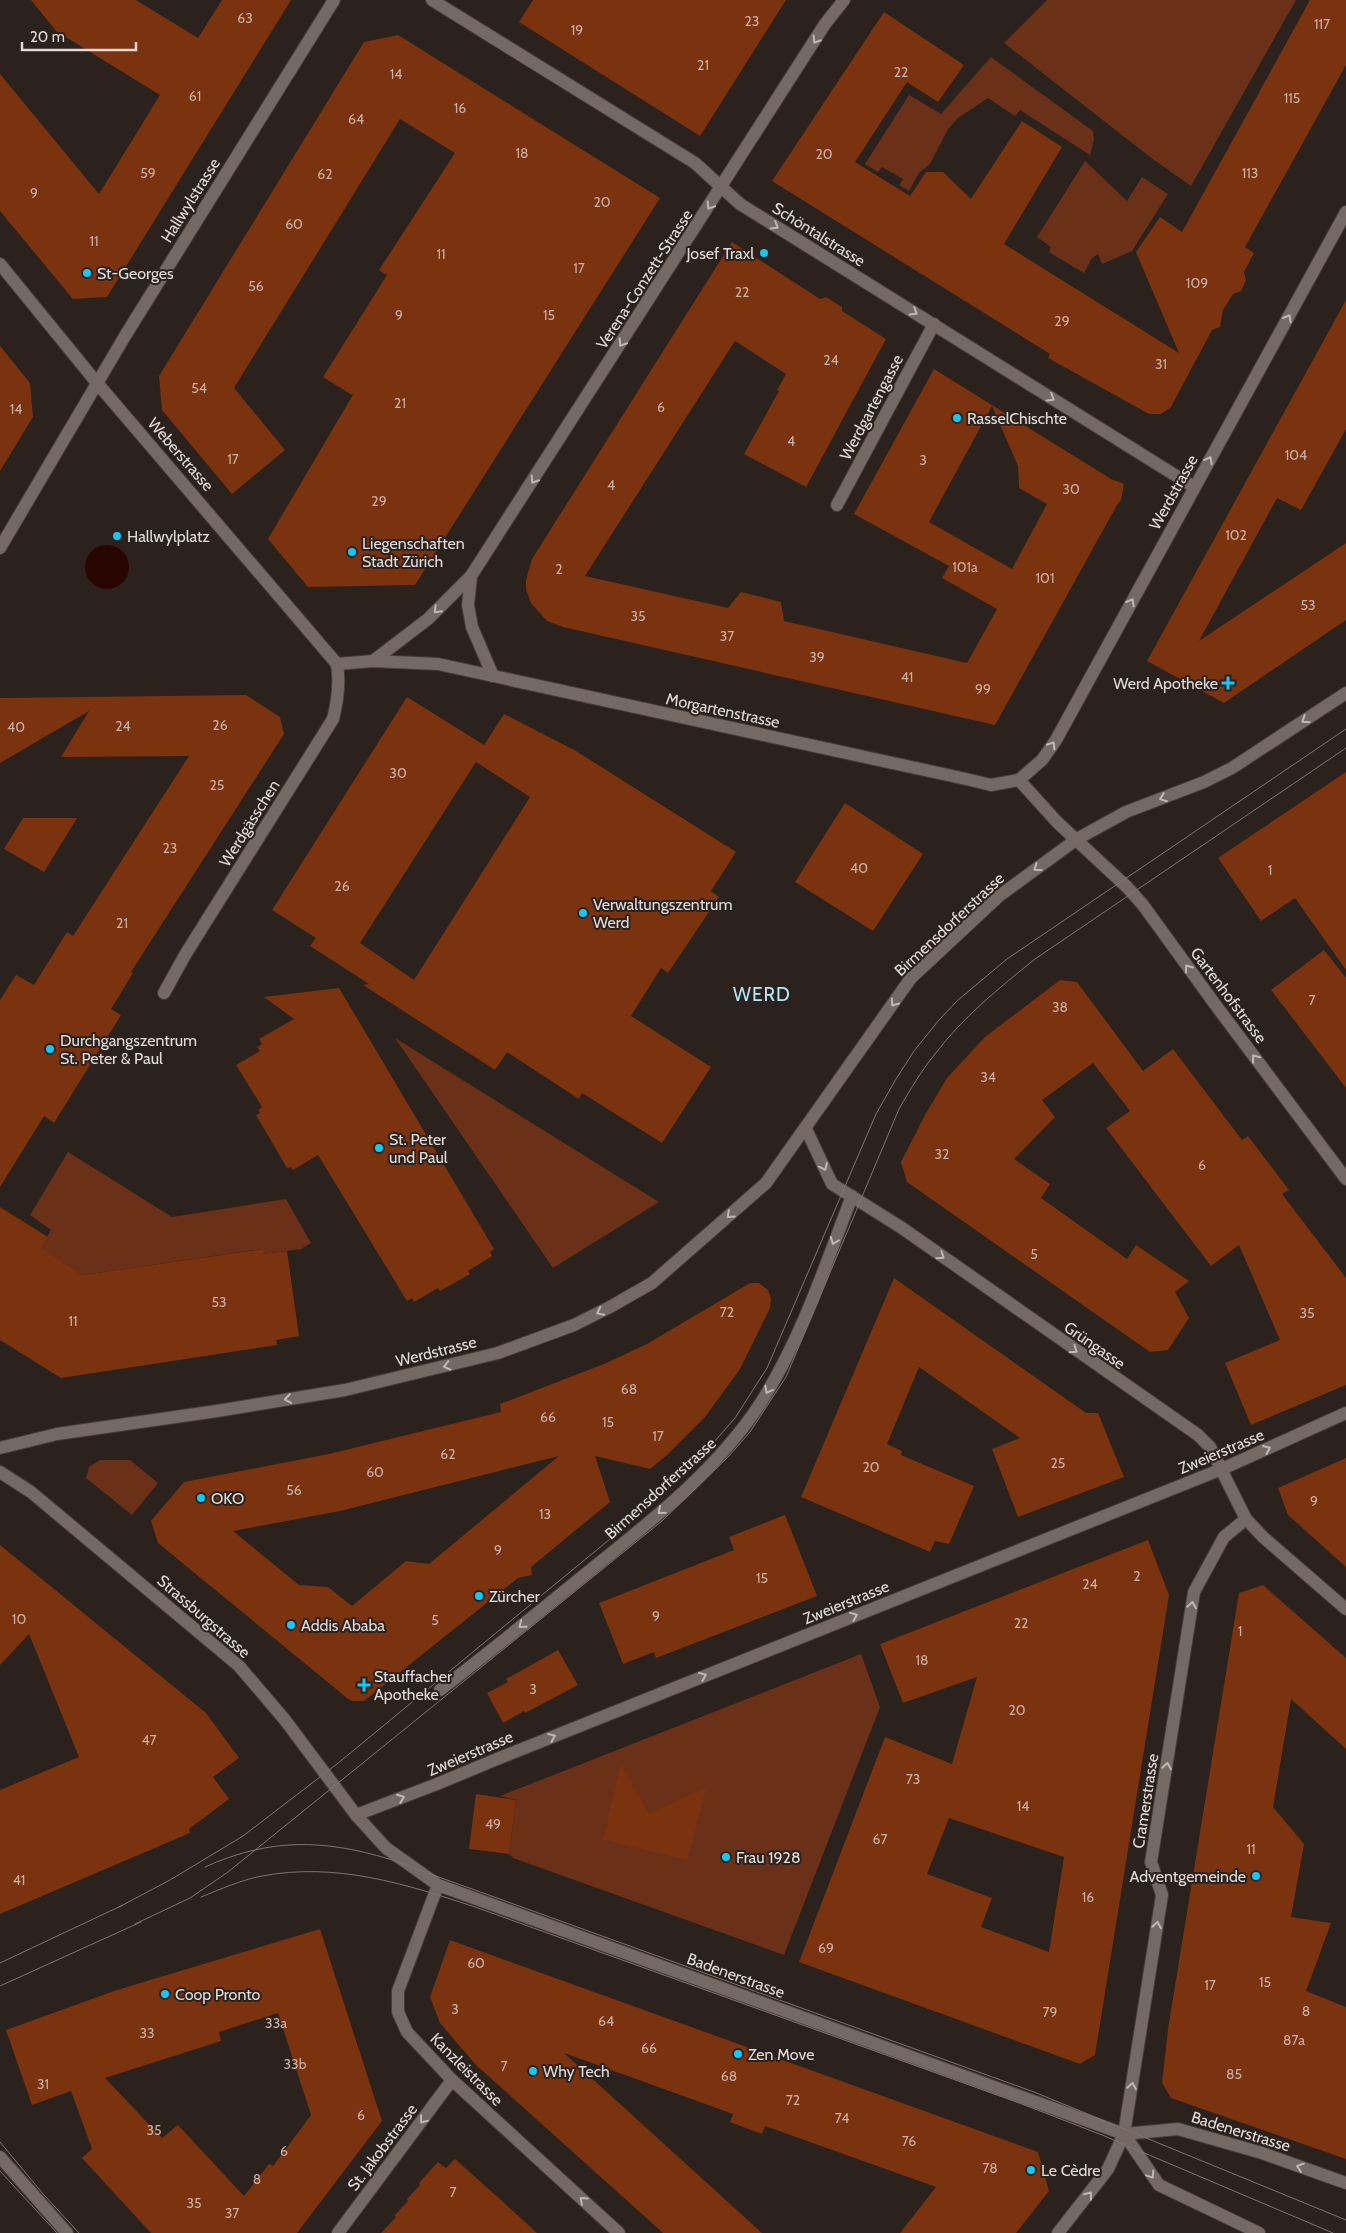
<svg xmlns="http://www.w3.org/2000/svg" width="1346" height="2233" viewBox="0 0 1346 2233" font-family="Cabin,sans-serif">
	<rect width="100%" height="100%" fill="#2b211d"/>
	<g fill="#6a3118">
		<path d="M1047,0H1296L1191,186L1150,157L1004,43Z"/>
		<path d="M991,57L1093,131L1094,140L1090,155L1020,110L1015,116L988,98L958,118L948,129L930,164L919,173L909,191L899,185L903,179L882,167L878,172L865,164L909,95L941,114Z"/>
		<path d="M1085,161L1127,201L1142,177L1168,194L1132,251L1102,264L1098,254L1092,258L1084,273L1049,252L1051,247L1037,237Z"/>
		<path d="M395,1038L659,1202L553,1268Z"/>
		<path d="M68,1152L172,1217L286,1199L311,1243L301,1249L263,1254L262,1249L83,1275L61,1261L38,1253L51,1230L30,1215Z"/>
		<path d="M100,1460H130L158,1483L132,1515L86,1478L89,1467Z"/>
		<path d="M861,1654L880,1707L784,1955L513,1858L509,1854L516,1800L500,1796Z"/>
	</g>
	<circle fill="#290500" cx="107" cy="567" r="22"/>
	<g fill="#7b320e" fill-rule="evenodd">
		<path d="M31,0H136L198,38L222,0H291L107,297L73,299L0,211V74L99,194L160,95L56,31Z"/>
		<path d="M533,0H786L700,136L519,22Z"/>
		<path d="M1310,0H1346V65L1245,247L1254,253L1244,272L1246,280L1241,291L1233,294L1223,310L1220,327L1212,330L1171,407L1161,414H1149L1048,358L1050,354L772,181L884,12L964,65L938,102L907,82L855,162L910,196L926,172H943L971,199L1022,121L1062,147L1004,244L1179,353L1136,252L1160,217L1182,232Z"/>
		<path d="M398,35L660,198L415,585L308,587L268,539L354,393L352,395L323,377L387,275L379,270L455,153L400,119L234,388L285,450L232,494L162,410L159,376L364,42Z"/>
		<path d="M732,242L820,299L826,297L842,307V311L886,339L806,487L744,454L779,391L777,390L786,374L735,341L585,576L728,608L741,592L781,602L784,621L967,663L997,609L942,578L949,566L854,514L934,369L1111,479L1124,484L1121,500L1117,505L995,725L563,627L547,621L531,603L526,589V580L532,559ZM992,406L1018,466L1019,488L1047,504L1012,569L929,522Z"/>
		<path d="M1346,300V429L1301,510L1277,498L1199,641L1346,543V620L1224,703L1147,661Z"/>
		<path d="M0,346L30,383L33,417L0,471Z"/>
		<path d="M246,695L280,717L284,734L131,972L133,973L111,1009L121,1015L54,1123L44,1116L0,1187V1000L16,975L34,985L67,932L73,936L189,756L61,757L89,711L0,763V698Z"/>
		<path d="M407,697L484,745L504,714L576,751L736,852L711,891L719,897L668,973L661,968L631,1016L711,1067L662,1143L582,1093L579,1099L507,1052L495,1070L363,985L369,984L310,946L316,938L272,910ZM476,762L530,797L414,980L360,943Z"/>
		<path d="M1346,772V970L1295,898L1261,921L1218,858Z"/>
		<path d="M845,803L923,854L873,931L795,882Z"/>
		<path d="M23,818H77L44,872L4,849Z"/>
		<path d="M1324,950L1346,978V1088L1271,990Z"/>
		<path d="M1060,980L1077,982L1143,1071L1173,1049L1242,1140L1248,1136L1289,1190L1282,1194L1346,1278V1385L1251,1425L1225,1363L1280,1340L1239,1245L1211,1266L1106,1128L1130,1111L1093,1063L1042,1100L1055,1117L1014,1159L1050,1184L1041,1198L1127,1259L1136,1245L1189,1281L1175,1292L1189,1318L1168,1350L1150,1352L907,1182L901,1162L925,1115L947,1078L985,1037Z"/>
		<path d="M339,988L494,1249L490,1252L492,1256L468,1271L470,1274L440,1291L438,1288L414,1302L412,1298L407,1301L318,1155L293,1170L291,1167L287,1168L256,1115L260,1113L258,1110L262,1107L236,1065L260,1051L257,1047L262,1044L259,1039L294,1019L264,997Z"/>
		<path d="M0,1207L48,1237L41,1248L83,1275L263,1249V1254L287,1251L299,1336L276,1340L277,1345L61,1378L0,1340Z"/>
		<path d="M894,1278L1086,1413H1098L1124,1477L1018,1517L992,1449L1020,1438L919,1367L887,1444L902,1451L901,1455L974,1486L949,1544L935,1541L930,1552L801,1497Z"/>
		<path d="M750,1283H759L768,1290L771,1298L770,1308L740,1369L705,1417L667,1455L650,1469L595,1456L610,1502L531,1567L532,1575L518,1578L364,1701H352L347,1698L158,1543L151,1521L184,1482L329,1454L501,1412L500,1404L604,1364L647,1344ZM559,1456L429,1564L406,1561L352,1606L328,1587L299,1585L233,1531L340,1511Z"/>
		<path d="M1346,1458V1567L1288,1515L1278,1488Z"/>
		<path d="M785,1515L817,1596L656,1658L654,1652L623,1664L599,1603L734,1550L729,1537Z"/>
		<path d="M1148,1540L1169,1595L1095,2055L1080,2064L799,1962L885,1737L952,1764L977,1677L903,1703L880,1644ZM949,1818L1064,1857L1049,1952L981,1927L992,1898L927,1874Z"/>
		<path d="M0,1545L206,1713L239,1758L213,1777L229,1799L189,1829L190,1833L0,1914V1790L79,1757L29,1634L0,1665Z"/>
		<path d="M1263,1585L1346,1658V1749L1291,1699L1273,1807L1304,1844L1291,1917L1331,1923L1306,1991L1346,2007V2159L1171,2098L1162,2083L1168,2029L1239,1593Z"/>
		<path d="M558,1650L578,1685L525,1713L524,1711L503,1723L487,1693L508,1682L506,1679Z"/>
		<path d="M621,1764L649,1814L706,1787L688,1860L603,1840Z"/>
		<path d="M476,1794L516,1800L509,1854L469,1849Z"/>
		<path d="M320,1929L382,2121L297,2233H151L82,2158L92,2149L71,2091L32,2105L6,2030L117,1990ZM278,2013L311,2115L273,2166L269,2164L244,2196L178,2125L162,2138L105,2078L221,2041L219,2032Z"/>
		<path d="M450,1940L1038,2152L1049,2191L1016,2233H900L936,2187L765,2126L762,2134L730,2122L733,2114L564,2053L762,2233H663L476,2065L440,2023L430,1997Z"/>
		<path d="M455,2159L501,2200L537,2233H381L396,2217L394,2216L408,2201L407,2199L420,2185L419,2183L438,2162L446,2168Z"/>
	</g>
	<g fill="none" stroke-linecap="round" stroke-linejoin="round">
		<defs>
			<g id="minor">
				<path d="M432,0L695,163L740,204L1194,487"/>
				<path d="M0,264L97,383L337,664"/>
				<path d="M837,505L934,324"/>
				<path d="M0,548L125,336L334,0"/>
				<path d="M373,661L428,619L471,576"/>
				<path d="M337,664L373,661L438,664L966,779L991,785L1019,780"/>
				<path d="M493,676L472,627L468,605L471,576L825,24L844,0"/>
				<path d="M1019,780L1042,760L1056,740L1346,212"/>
				<path d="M1019,780L1057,822L1127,887L1143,905L1217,1007L1346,1179"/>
				<path d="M164,993L185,955L333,719C338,700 340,684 337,664"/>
				<path d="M806,1129L832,1184L902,1228L1198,1435L1210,1447L1246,1519L1263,1537L1346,1609"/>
				<path d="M440,1690C490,1652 539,1612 588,1572C650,1522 716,1471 760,1404C801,1340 825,1266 852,1196"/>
				<path d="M438,1885L398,1991V2012L407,2032L452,2080L619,2233"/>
				<path d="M338,2233L452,2080"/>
				<path d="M1058,2233L1108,2169L1124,2134L1162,1895L1151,1862L1194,1592L1224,1537L1246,1519"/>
			</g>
			<g id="tertiary">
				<path d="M0,1448L57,1434L217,1411L345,1390L498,1353L574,1325L610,1307L652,1283L766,1183L911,978L999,896L1077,839L1126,812L1204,782L1232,768L1346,693"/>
				<path d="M0,1472L31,1492L239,1666L285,1720L356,1815L386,1848L438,1885L1124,2134L1178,2129L1262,2153L1346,2183"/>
				<path d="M356,1815L437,1784L497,1759L1222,1469L1346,1413"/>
				<path d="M1124,2134L1159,2185L1259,2233"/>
				<path d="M0,2157L67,2233"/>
			</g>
		</defs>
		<use href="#minor" stroke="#443d39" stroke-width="14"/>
		<use href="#tertiary" stroke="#443d39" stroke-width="14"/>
		<use href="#minor" stroke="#756964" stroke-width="12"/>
		<use href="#tertiary" stroke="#756964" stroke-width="12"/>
		<g stroke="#7e7571" stroke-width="1">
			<path d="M205,1867C269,1838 323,1839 389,1859L1034,2092L1346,2220"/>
			<path d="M201,1897C221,1889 241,1880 262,1876C336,1862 406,1884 475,1907L1022,2104L1102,2135L1333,2233"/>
			<path d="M119,1907L170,1880L243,1836L337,1764L650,1506L714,1442L735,1418L767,1368L876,1114L896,1079L914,1051L939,1020L958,1000L1007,959L1346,729"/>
			<path d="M135,1924L190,1898L228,1872L662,1521L729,1456L750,1432L786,1377L899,1109C910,1090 921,1071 935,1054C963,1017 999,988 1035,959L1346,748"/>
			<path d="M0,1963L123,1905"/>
			<path d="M0,1986L141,1922"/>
			<path d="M0,2142L44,2195L79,2233"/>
			<path d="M0,2171L57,2233"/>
		</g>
	</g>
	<defs><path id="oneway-chevron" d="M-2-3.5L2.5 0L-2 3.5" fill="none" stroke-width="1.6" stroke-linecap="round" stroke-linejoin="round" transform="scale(1.25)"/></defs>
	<g stroke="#c1b8b4">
		<use href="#oneway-chevron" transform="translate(816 40) rotate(122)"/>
		<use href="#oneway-chevron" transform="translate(710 206) rotate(123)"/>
		<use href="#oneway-chevron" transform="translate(775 226) rotate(32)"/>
		<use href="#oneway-chevron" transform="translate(914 312) rotate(32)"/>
		<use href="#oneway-chevron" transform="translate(1288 318) rotate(-61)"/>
		<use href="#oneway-chevron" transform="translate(622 343) rotate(123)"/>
		<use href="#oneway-chevron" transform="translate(1051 398) rotate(32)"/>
		<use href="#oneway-chevron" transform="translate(1209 460) rotate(-61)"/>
		<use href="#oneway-chevron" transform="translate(534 480) rotate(123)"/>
		<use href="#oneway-chevron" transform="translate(1131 602) rotate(-61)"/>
		<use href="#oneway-chevron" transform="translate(437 610) rotate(135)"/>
		<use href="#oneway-chevron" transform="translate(1305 720) rotate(146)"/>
		<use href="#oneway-chevron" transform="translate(1052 745) rotate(-58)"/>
		<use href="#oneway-chevron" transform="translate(1163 798) rotate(159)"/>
		<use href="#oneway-chevron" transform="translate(1037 868) rotate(144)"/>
		<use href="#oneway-chevron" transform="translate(1188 968) rotate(-126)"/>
		<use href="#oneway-chevron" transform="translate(894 1003) rotate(125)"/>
		<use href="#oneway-chevron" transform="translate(1255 1058) rotate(-128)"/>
		<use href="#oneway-chevron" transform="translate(824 1167) rotate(64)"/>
		<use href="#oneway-chevron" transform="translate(730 1215) rotate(138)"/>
		<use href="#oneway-chevron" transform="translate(834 1241) rotate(111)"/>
		<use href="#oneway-chevron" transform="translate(941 1256) rotate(35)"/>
		<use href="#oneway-chevron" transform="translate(600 1312) rotate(154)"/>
		<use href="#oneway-chevron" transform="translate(1074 1350) rotate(35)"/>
		<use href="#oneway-chevron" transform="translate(447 1366) rotate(166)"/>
		<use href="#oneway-chevron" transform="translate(768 1390) rotate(118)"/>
		<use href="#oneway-chevron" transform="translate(288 1399) rotate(170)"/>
		<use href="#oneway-chevron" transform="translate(1267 1449) rotate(-24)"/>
		<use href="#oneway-chevron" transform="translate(661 1511) rotate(139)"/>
		<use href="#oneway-chevron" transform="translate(1192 1605) rotate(-81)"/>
		<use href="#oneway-chevron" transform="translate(854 1616) rotate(-22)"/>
		<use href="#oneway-chevron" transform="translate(522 1625) rotate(141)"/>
		<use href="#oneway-chevron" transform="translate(703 1676) rotate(-22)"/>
		<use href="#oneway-chevron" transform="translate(552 1737) rotate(-22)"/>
		<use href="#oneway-chevron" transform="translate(1167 1766) rotate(-81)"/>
		<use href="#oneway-chevron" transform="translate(401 1798) rotate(-21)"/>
		<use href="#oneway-chevron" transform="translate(1157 1925) rotate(-81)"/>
		<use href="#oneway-chevron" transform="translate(1132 2086) rotate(-81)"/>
		<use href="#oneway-chevron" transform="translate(423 2120) rotate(127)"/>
		<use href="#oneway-chevron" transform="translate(1300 2167) rotate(-161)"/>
		<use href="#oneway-chevron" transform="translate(1151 2175) rotate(56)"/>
		<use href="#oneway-chevron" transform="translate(1089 2195) rotate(-52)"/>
		<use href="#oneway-chevron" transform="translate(583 2200) rotate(-138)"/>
	</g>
	<g fill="#0fcafa" stroke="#2b211d" stroke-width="2">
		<circle cx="764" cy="253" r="5"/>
		<circle cx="87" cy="273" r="5"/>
		<circle cx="957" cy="418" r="5"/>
		<circle cx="117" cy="536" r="5"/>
		<circle cx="352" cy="552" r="5"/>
		<path d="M1225.5 675.5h5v5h5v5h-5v5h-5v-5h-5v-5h5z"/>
		<circle cx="583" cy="913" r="5"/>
		<circle cx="50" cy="1049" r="5"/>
		<circle cx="379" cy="1148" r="5"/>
		<circle cx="201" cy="1498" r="5"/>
		<circle cx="479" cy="1596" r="5"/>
		<circle cx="291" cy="1625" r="5"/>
		<path d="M361.5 1677.5h5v5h5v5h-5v5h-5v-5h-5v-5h5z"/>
		<circle cx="726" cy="1857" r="5"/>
		<circle cx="1256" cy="1876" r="5"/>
		<circle cx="165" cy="1994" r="5"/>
		<circle cx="738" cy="2054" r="5"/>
		<circle cx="533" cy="2071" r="5"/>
		<circle cx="1031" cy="2170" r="5"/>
	</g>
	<g text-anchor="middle" stroke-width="4" stroke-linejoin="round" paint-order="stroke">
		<g font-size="14" fill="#c8b0a5">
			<text x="245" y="23">63</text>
			<text x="752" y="26">23</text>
			<text x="1322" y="29">117</text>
			<text x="577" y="35">19</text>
			<text x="703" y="70">21</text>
			<text x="901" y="77">22</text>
			<text x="396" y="79">14</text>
			<text x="195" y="101">61</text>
			<text x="1292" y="103">115</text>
			<text x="460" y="113">16</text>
			<text x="356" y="124">64</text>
			<text x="522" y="158">18</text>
			<text x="824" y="159">20</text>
			<text x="148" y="178">59</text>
			<text x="1250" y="178">113</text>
			<text x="325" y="179">62</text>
			<text x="34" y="198">9</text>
			<text x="602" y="207">20</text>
			<text x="294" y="229">60</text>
			<text x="94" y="246">11</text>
			<text x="441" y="259">11</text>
			<text x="579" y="273">17</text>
			<text x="1197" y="288">109</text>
			<text x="256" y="291">56</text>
			<text x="742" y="297">22</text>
			<text x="399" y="320">9</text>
			<text x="549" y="320">15</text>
			<text x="1062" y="326">29</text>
			<text x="831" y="365">24</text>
			<text x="1161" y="369">31</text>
			<text x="199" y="393">54</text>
			<text x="400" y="408">21</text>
			<text x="661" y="412">6</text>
			<text x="16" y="414">14</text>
			<text x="791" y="446">4</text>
			<text x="1296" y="460">104</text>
			<text x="233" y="464">17</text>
			<text x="923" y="465">3</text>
			<text x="611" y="490">4</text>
			<text x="1071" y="494">30</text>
			<text x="379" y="506">29</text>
			<text x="1236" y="540">102</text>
			<text x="965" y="572">101a</text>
			<text x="559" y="574">2</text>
			<text x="1045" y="583">101</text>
			<text x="1308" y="610">53</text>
			<text x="638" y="621">35</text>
			<text x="727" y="641">37</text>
			<text x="817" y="662">39</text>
			<text x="907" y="682">41</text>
			<text x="983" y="694">99</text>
			<text x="220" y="730">26</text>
			<text x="123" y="731">24</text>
			<text x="16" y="732">40</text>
			<text x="398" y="778">30</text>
			<text x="217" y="790">25</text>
			<text x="170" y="853">23</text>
			<text x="859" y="873">40</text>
			<text x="1270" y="875">1</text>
			<text x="342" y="891">26</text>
			<text x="122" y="928">21</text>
			<text x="1312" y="1005">7</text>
			<text x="1060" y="1012">38</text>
			<text x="988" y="1082">34</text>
			<text x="942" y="1159">32</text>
			<text x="1202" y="1170">6</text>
			<text x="1034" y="1259">5</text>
			<text x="219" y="1307">53</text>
			<text x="727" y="1317">72</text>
			<text x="1307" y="1318">35</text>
			<text x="73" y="1326">11</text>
			<text x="629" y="1394">68</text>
			<text x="548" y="1422">66</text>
			<text x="608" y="1427">15</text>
			<text x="658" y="1441">17</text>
			<text x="448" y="1459">62</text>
			<text x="1058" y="1468">25</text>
			<text x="871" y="1472">20</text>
			<text x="375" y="1477">60</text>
			<text x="294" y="1495">56</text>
			<text x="1314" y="1506">9</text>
			<text x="545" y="1519">13</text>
			<text x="498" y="1555">9</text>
			<text x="1137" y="1581">2</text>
			<text x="762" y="1583">15</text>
			<text x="1090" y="1589">24</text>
			<text x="656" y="1621">9</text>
			<text x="19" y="1624">10</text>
			<text x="435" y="1625">5</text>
			<text x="1021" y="1628">22</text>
			<text x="1240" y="1636">1</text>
			<text x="922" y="1665">18</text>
			<text x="533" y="1694">3</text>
			<text x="1017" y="1715">20</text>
			<text x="149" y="1745">47</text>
			<text x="913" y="1784">73</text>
			<text x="1023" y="1811">14</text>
			<text x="493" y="1829">49</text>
			<text x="880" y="1844">67</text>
			<text x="1251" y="1854">11</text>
			<text x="19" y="1885">41</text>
			<text x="1088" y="1902">16</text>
			<text x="826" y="1953">69</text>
			<text x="476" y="1968">60</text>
			<text x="1265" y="1987">15</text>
			<text x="1210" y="1990">17</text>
			<text x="455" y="2014">3</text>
			<text x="1306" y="2016">8</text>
			<text x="1050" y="2017">79</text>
			<text x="606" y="2026">64</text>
			<text x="276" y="2028">33a</text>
			<text x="147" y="2038">33</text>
			<text x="1294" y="2045">87a</text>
			<text x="649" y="2053">66</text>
			<text x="295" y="2069">33b</text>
			<text x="504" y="2071">7</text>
			<text x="1234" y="2079">85</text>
			<text x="729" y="2081">68</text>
			<text x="43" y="2089">31</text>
			<text x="793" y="2105">72</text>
			<text x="361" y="2120">6</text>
			<text x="842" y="2123">74</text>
			<text x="154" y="2135">35</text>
			<text x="909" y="2146">76</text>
			<text x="284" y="2156">6</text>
			<text x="990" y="2173">78</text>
			<text x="257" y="2184">8</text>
			<text x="453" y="2197">7</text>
			<text x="194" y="2208">35</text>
			<text x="232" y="2218">37</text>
		</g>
		<g font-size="16" fill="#e1dad7" stroke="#2b211d">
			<text transform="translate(190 200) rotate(-58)" y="6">Hallwylstrasse</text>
			<text transform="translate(819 234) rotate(32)" y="6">Schöntalstrasse</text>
			<text transform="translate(644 279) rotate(-57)" y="6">Verena-Conzett-Strasse</text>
			<text transform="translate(871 407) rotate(-62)" y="6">Werdgartengasse</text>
			<text transform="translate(181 454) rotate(49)" y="6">Weberstrasse</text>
			<text transform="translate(1173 492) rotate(-61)" y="6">Werdstrasse</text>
			<text transform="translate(723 710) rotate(12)" y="6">Morgartenstrasse</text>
			<text transform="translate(249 823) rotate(-58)" y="6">Werdgässchen</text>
			<text transform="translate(949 924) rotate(-43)" y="6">Birmensdorferstrasse</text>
			<text transform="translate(1229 995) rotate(53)" y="6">Gartenhofstrasse</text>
			<text transform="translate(1095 1345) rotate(35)" y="6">Grüngasse</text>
			<text transform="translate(436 1351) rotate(-14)" y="6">Werdstrasse</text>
			<text transform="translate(1221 1451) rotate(-23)" y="6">Zweierstrasse</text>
			<text transform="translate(660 1488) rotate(-42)" y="6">Birmensdorferstrasse</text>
			<text transform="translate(846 1602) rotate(-22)" y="6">Zweierstrasse</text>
			<text transform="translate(204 1616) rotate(41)" y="6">Strassburgstrasse</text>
			<text transform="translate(470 1753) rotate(-23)" y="6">Zweierstrasse</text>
			<text transform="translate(1145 1801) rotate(-81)" y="6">Cramerstrasse</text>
			<text transform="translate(736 1975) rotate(20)" y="6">Badenerstrasse</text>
			<text transform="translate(467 2069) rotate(45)" y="6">Kanzleistrasse</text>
			<text transform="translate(1241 2131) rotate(17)" y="6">Badenerstrasse</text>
			<text transform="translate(382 2147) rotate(-53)" y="6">St. Jakobstrasse</text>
		</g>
		<g font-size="16" fill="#e1dad7" stroke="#2b211d" text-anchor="start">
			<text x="754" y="259" text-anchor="end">Josef Traxl</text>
			<text x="97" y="279">St-Georges</text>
			<text x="967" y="424">RasselChischte</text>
			<text x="127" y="542">Hallwylplatz</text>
			<text x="362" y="549">Liegenschaften<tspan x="362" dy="18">Stadt Zürich</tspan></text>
			<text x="1218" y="689" text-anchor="end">Werd Apotheke</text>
			<text x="593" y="910">Verwaltungszentrum<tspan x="593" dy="18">Werd</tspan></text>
			<text x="60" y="1046">Durchgangszentrum<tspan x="60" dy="18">St. Peter &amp; Paul</tspan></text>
			<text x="389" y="1145">St. Peter<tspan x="389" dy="18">und Paul</tspan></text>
			<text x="211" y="1504">OKO</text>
			<text x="489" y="1602">Zürcher</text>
			<text x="301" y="1631">Addis Ababa</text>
			<text x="374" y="1682">Stauffacher<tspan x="374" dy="18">Apotheke</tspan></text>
			<text x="736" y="1863">Frau 1928</text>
			<text x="1246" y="1882" text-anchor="end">Adventgemeinde</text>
			<text x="175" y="2000">Coop Pronto</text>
			<text x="748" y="2060">Zen Move</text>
			<text x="543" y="2077">Why Tech</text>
			<text x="1041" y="2176">Le Cèdre</text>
		</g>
		<g font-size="19" letter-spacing="1" fill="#b3e7fb" stroke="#2b211d">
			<text x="762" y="1001">WERD</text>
		</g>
	</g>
	<path d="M22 42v8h114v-8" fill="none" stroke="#e1dad7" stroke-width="2.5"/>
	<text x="30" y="42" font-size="15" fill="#e1dad7" stroke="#2b211d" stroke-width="4" paint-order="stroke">20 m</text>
</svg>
